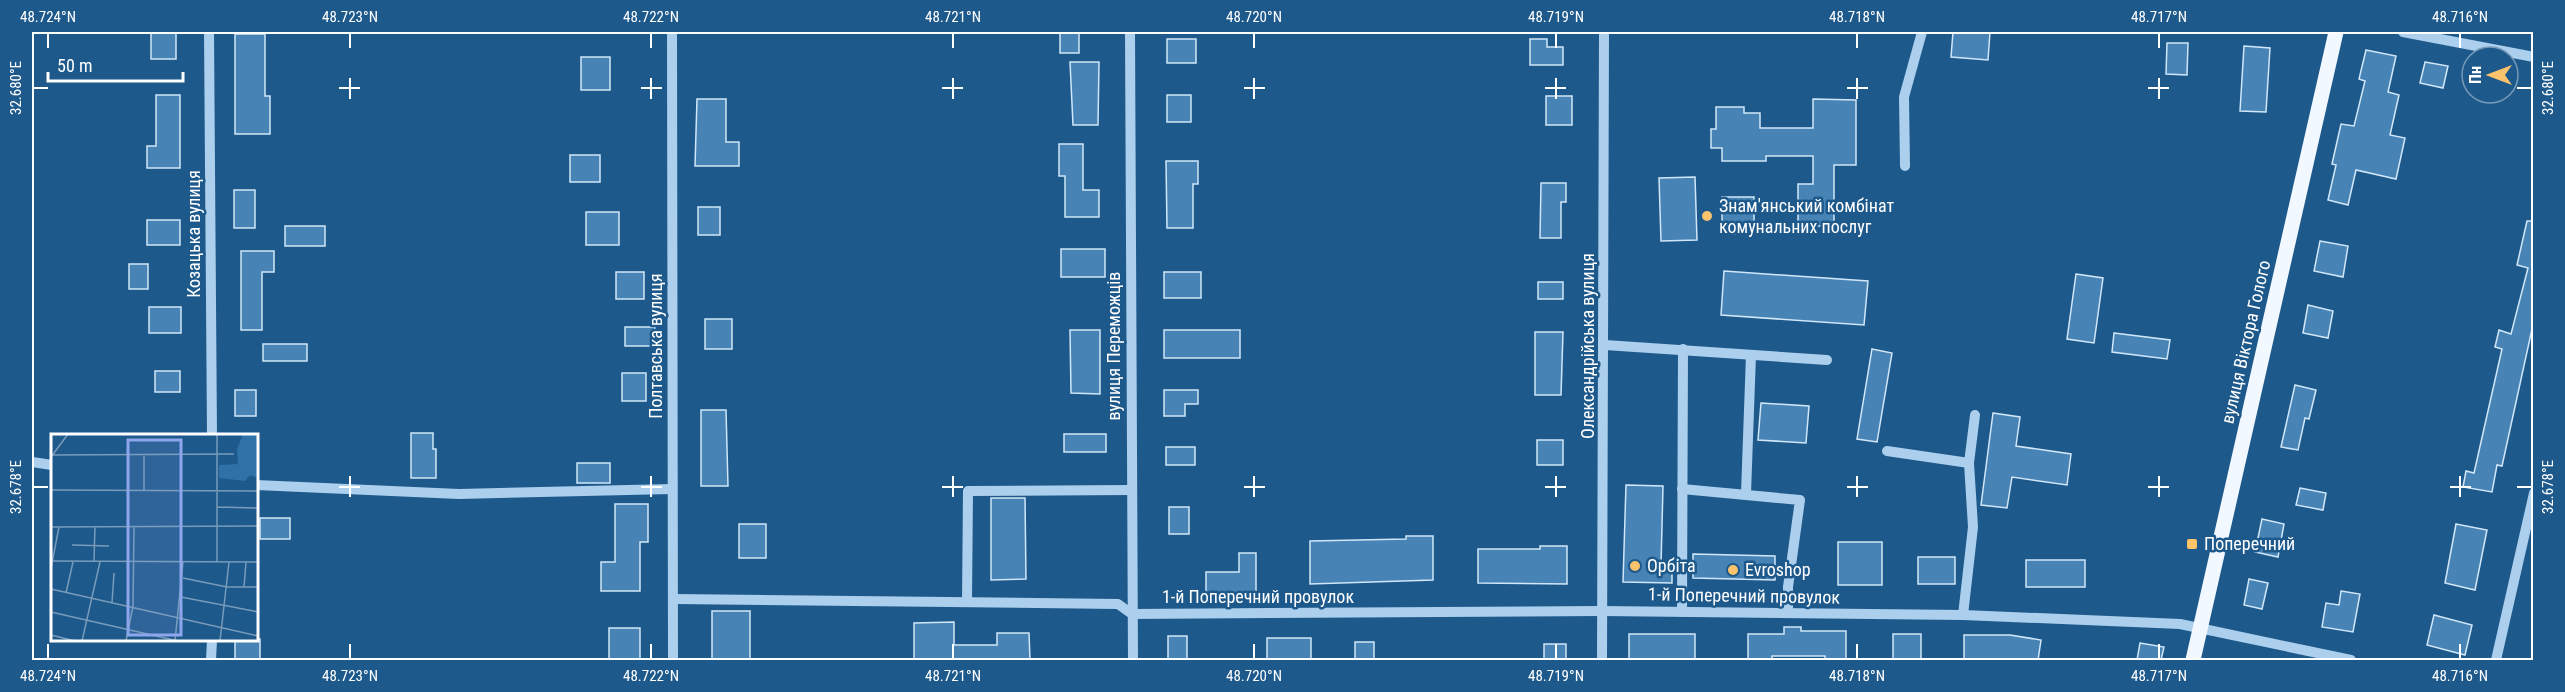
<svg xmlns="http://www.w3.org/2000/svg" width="2565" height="692" viewBox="0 0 2565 692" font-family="'Roboto Condensed',sans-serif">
	<rect width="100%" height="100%" fill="#1e598c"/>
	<g fill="#4783b4" stroke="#d1e7f9" stroke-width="1.5">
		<rect x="1060" y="32" width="19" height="21"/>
		<path d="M1953,32H1990L1988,60L1951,57Z"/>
		<rect x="151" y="33" width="25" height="26"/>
		<path d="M235,34H265V96H270V134H235Z"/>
		<rect x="1167" y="39" width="29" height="24"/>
		<path d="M1530,39H1547V47H1563V65H1530Z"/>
		<path d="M2167,43H2188L2187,75L2166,74Z"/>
		<path d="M2244,46L2270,48L2266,112L2240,111Z"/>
		<path d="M2366,50L2396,56L2388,92L2399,95L2390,135L2405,138L2396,179L2356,170L2348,205L2328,200L2336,165L2332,164L2341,124L2354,126L2365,81L2359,79Z"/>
		<rect x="581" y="57" width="29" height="33"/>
		<path d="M1070,62H1099L1098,125H1073Z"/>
		<path d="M2425,62L2448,66L2443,88L2420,83Z"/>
		<path d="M156,95H180V168H147V146H156Z"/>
		<rect x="1167" y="95" width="24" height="27"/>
		<rect x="1546" y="96" width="26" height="29"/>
		<path d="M697,99H726V142H739V166H695Z"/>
		<path d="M1813,99L1856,100V165H1834V226H1798V184H1813V156H1766V161H1722V148H1711V129H1716V107H1744V113H1760V128H1813Z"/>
		<path d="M1059,144H1083V190H1099V217H1065V176H1059Z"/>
		<rect x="570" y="155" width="30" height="27"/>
		<path d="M1166,161H1198V184H1193V228H1167Z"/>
		<path d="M1695,177L1697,240L1661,241L1659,178Z"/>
		<path d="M1541,183H1566V202H1561V238H1540Z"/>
		<rect x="234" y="190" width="21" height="38"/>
		<rect x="1722" y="197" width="32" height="37"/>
		<rect x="698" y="207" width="22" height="28"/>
		<rect x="586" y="212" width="33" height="33"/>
		<rect x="147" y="220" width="33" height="25"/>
		<path d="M2527,221H2534V320L2502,466L2497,465L2492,492L2463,487L2466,471L2474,473L2502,349L2495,347L2499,330L2511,334L2528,268L2517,265Z"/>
		<rect x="285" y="226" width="40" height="20"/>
		<path d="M2320,241L2348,246L2343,277L2314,271Z"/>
		<rect x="1061" y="249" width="44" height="28"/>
		<path d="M241,251H274V272H262V330H241Z"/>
		<rect x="129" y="264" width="19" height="25"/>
		<path d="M1724,271L1868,281L1864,325L1721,315Z"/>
		<rect x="616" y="272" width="28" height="27"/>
		<rect x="1164" y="272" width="37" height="26"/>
		<path d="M2076,274L2103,278L2094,343L2067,339Z"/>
		<rect x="1538" y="282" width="25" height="17"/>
		<path d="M2308,305L2333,311L2328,338L2303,333Z"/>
		<rect x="149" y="307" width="32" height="26"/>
		<rect x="705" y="319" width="27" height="30"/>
		<rect x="625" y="327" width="30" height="19"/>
		<path d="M1070,330H1100V394L1071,393Z"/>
		<rect x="1164" y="330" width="76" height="28"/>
		<path d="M1535,332H1563L1561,395H1535Z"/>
		<path d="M2114,333L2170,340L2167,359L2112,352Z"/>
		<rect x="263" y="344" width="44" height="17"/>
		<path d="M1872,349L1892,353L1877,442L1857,439Z"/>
		<rect x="155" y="371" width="25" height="21"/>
		<rect x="622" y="373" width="24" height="28"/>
		<path d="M2295,385L2316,390L2309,419L2305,418L2298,450L2281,447Z"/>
		<rect x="235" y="390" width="21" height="26"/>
		<path d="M1164,390H1198V404H1185V416H1164Z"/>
		<path d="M1761,403L1809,406L1806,443L1758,440Z"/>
		<path d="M701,410H726L728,486H701Z"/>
		<path d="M1993,413L2020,417L2016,446L2071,454L2067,485L2012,477L2007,508L1981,505Z"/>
		<path d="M411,433H433V449H436V478H411Z"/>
		<rect x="1064" y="434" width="42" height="18"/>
		<rect x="1537" y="440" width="26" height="25"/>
		<rect x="1166" y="447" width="29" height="18"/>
		<rect x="577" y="463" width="33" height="20"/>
		<path d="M1626,485L1663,486L1661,565L1672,566V583L1623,582Z"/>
		<path d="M2300,488L2326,493L2323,510L2296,505Z"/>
		<path d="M991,498H1025L1026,579L991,580Z"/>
		<path d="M615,504H648V542H640V591H601V562H615Z"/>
		<rect x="1169" y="507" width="20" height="27"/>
		<rect x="260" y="518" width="30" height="21"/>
		<path d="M2262,519L2284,524L2278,557L2255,552Z"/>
		<rect x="739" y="524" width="27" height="34"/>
		<path d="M2456,524L2487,530L2475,590L2445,583Z"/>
		<path d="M1406,536H1433V580L1310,584V541L1406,539Z"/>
		<rect x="1838" y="542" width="44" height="43"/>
		<path d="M1540,546H1567V584L1478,583V549H1540Z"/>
		<path d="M1239,553H1256V596H1206V572H1239Z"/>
		<path d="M1693,554L1775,556V580L1693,578Z"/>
		<rect x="1918" y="557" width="37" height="27"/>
		<rect x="2026" y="560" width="59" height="27"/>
		<path d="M2249,579L2268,583L2262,609L2244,605Z"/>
		<path d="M2341,591L2360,594L2353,632L2322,627L2326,603L2339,605Z"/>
		<rect x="712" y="611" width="38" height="49"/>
		<path d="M2434,615L2472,625L2465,655L2427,645Z"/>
		<path d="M954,622V645H997V633H1029L1030,660H914V623Z"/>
		<path d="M1784,627H1801V631H1846V660H1825V656H1772V660H1748V634H1784Z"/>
		<rect x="609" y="628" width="31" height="31"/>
		<rect x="1629" y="634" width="66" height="26"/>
		<rect x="1893" y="634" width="28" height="26"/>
		<path d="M1964,635H2010L2041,640L2038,660H1964Z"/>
		<rect x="1168" y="636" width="19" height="24"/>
		<rect x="1267" y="638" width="44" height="22"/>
		<rect x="235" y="639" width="25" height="21"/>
		<rect x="1355" y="642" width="19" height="18"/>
		<path d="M2140,643L2164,647L2161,660H2137Z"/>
		<rect x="1544" y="644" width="22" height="16"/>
	</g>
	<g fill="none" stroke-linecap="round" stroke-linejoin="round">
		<g stroke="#abcfec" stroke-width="10">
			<path d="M209,32L212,436"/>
			<path d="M672,32L673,660"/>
			<path d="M1130,32L1133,660"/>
			<path d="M2403,32L2534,57"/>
			<path d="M1905,166L1904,97L1922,32"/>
			<path d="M1605,345L1827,360"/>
			<path d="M1887,451L1969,463"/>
			<path d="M32,462L52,465"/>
			<path d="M256,485L459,494L672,489"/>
			<path d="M1682,489L1800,500L1788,587V613"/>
			<path d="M1746,493L1751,355"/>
			<path d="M674,599L1118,604L1132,614L1602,611L1963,615L2180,624L2351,660"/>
			<path d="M967,601L968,491L1131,490"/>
			<path d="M1682,612L1683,349"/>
			<path d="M1963,615L1973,527L1969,463L1975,415"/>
			<path d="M211,660L212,640"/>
			<path d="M1602,660L1604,32"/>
			<path d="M2496,660L2534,493"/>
		</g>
		<path stroke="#f1f8ff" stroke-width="15" d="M2193,660L2336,32"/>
	</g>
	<path fill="none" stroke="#fff" stroke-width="2" d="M48,33V48M350,33V48M651,33V48M953,33V48M1254,33V48M1556,33V48M1857,33V48M2159,33V48M2460,33V48M350,78V99M651,78V99M953,78V99M1254,78V99M1556,78V99M1857,78V99M2159,78V99M33,88H48M339,88H360M641,88H662M942,88H963M1244,88H1265M1545,88H1566M1847,88H1868M2148,88H2169M2517,88H2532M350,476V497M651,476V497M953,476V497M1254,476V497M1556,476V497M1857,476V497M2159,476V497M2460,476V497M33,487H48M339,487H360M641,487H662M942,487H963M1244,487H1265M1545,487H1566M1847,487H1868M2148,487H2169M2450,487H2471M2517,487H2532M48,644V659M350,644V659M651,644V659M953,644V659M1254,644V659M1556,644V659M1857,644V659M2159,644V659M2460,644V659"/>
	<g fill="#fbc36b" stroke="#1e598c" stroke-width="2">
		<circle cx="1707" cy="216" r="6"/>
		<rect x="2186" y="538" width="12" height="12" rx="3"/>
		<circle cx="1635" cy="566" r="6"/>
		<circle cx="1733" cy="570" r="6"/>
	</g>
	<g text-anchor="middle" stroke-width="5" stroke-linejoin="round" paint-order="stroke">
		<g font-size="18" fill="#fff" stroke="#1e598c" text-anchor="start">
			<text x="1719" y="212">Знам'янський комбінат<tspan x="1719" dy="21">комунальних послуг</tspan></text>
			<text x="2204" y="550">Поперечний</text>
			<text x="1647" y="572">Орбіта</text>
			<text x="1745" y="576">Evroshop</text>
		</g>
		<g font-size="18" fill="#fff" stroke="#1e598c">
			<text transform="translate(194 234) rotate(-90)" y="6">Козацька вулиця</text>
			<text transform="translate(2246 342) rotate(-77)" y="6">вулиця Віктора Голого</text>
			<text transform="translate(656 346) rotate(-90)" y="6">Полтавська вулиця</text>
			<text transform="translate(1114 346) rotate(-90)" y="6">вулиця Переможців</text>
			<text transform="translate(1588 346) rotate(-90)" y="6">Олександрійська вулиця</text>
			<text transform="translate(1744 596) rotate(1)" y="6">1-й Поперечний провулок</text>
			<text x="1258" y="603">1-й Поперечний провулок</text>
		</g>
	</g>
	<g transform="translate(51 434)">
		<rect width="207" height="207" fill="#1e598c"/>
		<path d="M192,0H207V56L206,44L199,41L194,47L168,44V31L187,30L186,15Z" fill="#2f72a8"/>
		<path fill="none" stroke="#789bba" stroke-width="1.5" d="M1,21L183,20M0,23L17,0M0,56L207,57M93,57V22M166,73L207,74M0,93L207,92M21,111L58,112M0,127L207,128M43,127L44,92M166,128V0M0,134L8,93M132,144L176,153H207M193,153L195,128M0,155L207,202M15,159L22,128M130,163L207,178M61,169L63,139M0,178L127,207M0,201L24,207M31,207L49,128M75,207L82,172L83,93M124,207L132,128M169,207L178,128"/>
		<path fill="#8ea6ec" fill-opacity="0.15" stroke="#8ea6ec" stroke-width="3" d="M77,6H130V201H77Z"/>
		<rect width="207" height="207" fill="none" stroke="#fff" stroke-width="3"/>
	</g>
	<rect width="2565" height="692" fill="none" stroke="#1e598c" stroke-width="66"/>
	<g transform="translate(2490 75) rotate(270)"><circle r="28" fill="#1e598c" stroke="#789bba" stroke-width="1.5"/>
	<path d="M0-4.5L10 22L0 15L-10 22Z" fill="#fbc36b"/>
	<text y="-9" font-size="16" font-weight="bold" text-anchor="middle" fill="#ffffff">Пн</text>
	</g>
	<path d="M48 72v9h135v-9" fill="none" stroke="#ffffff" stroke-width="3"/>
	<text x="57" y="72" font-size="18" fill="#ffffff" stroke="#1e598c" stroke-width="4.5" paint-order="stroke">50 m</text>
	<rect x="33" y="33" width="2499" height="626" fill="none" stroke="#fff" stroke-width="2"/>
	<g font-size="15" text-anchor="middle" fill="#fff">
		<text x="48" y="22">48.724°N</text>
		<text x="350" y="22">48.723°N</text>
		<text x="651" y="22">48.722°N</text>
		<text x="953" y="22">48.721°N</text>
		<text x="1254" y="22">48.720°N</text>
		<text x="1556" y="22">48.719°N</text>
		<text x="1857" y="22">48.718°N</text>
		<text x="2159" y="22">48.717°N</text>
		<text x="2460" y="22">48.716°N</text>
		<text transform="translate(2548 88) rotate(-90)" y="5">32.680°E</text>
		<text transform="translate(16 88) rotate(-90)" y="5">32.680°E</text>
		<text transform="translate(2548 487) rotate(-90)" y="5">32.678°E</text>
		<text transform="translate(16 487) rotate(-90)" y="5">32.678°E</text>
		<text x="48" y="681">48.724°N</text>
		<text x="350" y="681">48.723°N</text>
		<text x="651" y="681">48.722°N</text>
		<text x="953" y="681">48.721°N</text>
		<text x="1254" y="681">48.720°N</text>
		<text x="1556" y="681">48.719°N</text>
		<text x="1857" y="681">48.718°N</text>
		<text x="2159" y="681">48.717°N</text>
		<text x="2460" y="681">48.716°N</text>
	</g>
</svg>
